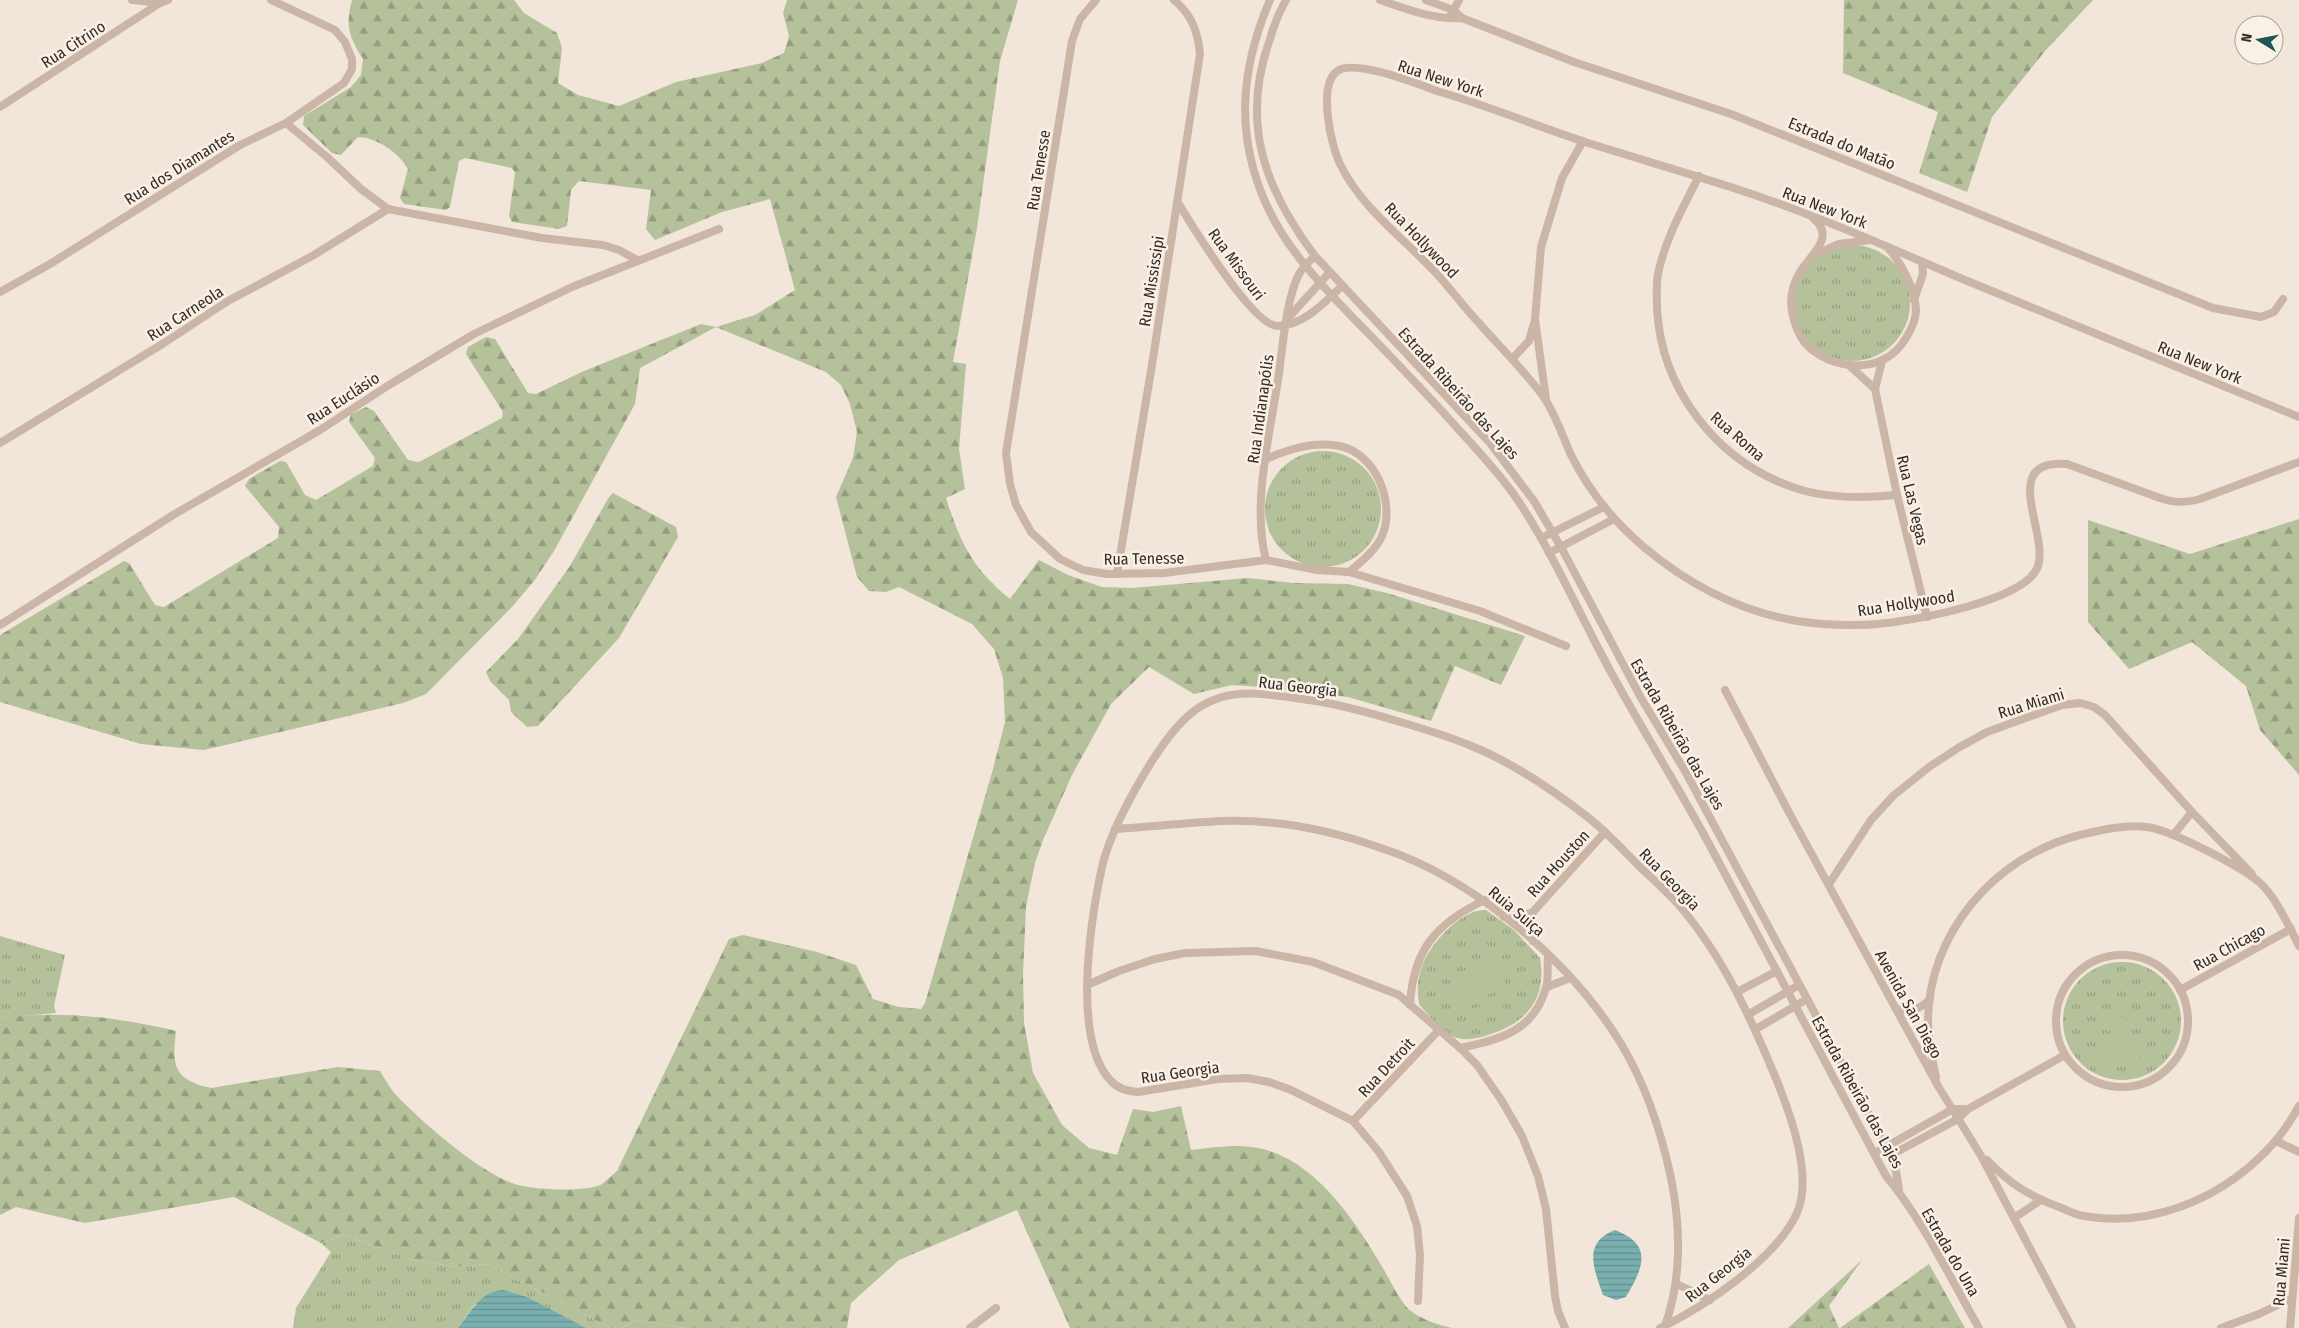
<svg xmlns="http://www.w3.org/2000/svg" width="2299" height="1328" viewBox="0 0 2299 1328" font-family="'Fira Sans Condensed',sans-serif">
	<defs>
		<pattern id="forest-firs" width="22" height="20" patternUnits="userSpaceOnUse" patternTransform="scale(1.25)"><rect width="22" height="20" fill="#b5c19a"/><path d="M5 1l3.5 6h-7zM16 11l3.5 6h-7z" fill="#949d7e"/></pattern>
		<pattern id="park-tufts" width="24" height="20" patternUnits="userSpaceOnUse" patternTransform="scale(1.25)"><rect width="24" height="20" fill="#b5c19a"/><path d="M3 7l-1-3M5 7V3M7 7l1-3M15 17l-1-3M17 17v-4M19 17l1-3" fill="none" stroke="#949d7e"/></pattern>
		<pattern id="water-rules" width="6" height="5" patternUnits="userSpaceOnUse" patternTransform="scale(1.25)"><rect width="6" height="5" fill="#79afaf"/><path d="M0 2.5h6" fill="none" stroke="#648f8e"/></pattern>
	</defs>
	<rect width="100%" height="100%" fill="#f2e5da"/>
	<g fill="url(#forest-firs)">
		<path d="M352,0H514L524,13L557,33L562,48L558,83L578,95L619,106L676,82L762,63L784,53L789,36L783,13L787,0H1018L1000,61L977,228L953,362L966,364L959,449L965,489L946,498C961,544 972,568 1010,599L1039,560L1068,575L1102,587L1132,588L1248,578L1293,583L1348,584L1387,593L1525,636L1501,685L1455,666L1431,721L1348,697L1274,688L1232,685L1194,694L1149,667L1111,704L1072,775L1043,840L1035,863L1026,907L1023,974L1024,1023L1033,1073L1062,1125L1089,1148L1117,1155L1133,1109L1153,1112L1181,1106L1191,1150C1215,1147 1240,1143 1263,1149C1318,1163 1357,1224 1384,1270C1390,1280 1402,1305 1411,1311C1423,1320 1438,1325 1452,1328H1070L1017,1210L899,1260L851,1303L847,1328H685L637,1320L620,1328H611L487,1264L457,1267L413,1260L344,1235L321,1243L234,1197L85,1223L16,1207L0,1215V1018C59,1010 118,1017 176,1031C172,1066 173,1079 211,1088L338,1067L380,1071C385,1079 390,1089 397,1096C422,1122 478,1171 512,1183C529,1190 586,1193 602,1184C607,1180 612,1175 617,1171L729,939L743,935L817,952L856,965L873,999L899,1007L921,1009L925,1003L993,769L1005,722L1003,678L994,649L972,624L899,587L886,592L869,591L857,577L836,497L853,458L857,432L850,404L841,385L826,372L716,327L640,368L635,404L554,551L534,581L511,608L426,694L403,703L204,750L141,744L0,702V635L124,561L129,563L155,605L164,607L278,538L279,527L245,486L249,479L280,461L286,462L305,495L316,500L373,466L375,458L349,422L351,414L366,407L374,411L408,460L419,462L502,418L503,412L466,354L468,347L486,337L495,339L528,393L536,394L584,371L701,324L716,327L755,315L795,290L770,199L722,212L655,240L646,229L651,190L579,181L571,190L567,226L559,229L512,222L509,216L515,173L512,168L465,158L459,161L450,207L446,210L404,204L400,198L408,169C399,153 376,137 358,137L341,155L332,153L303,125L304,116L351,87L361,75L363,59C349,37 345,26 352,0Z"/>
		<path d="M1844,0H2093L2045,51L1992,117L1967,192L1919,173L1938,112L1843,73Z"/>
		<path d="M613,493L676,527L678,537L619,638L538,726L527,727L511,712L509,700L490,681L486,672L518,639L570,566L609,497Z"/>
		<path d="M2299,519V775L2260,730L2246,686L2192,642L2129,669L2088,622V520L2190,554Z"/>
		<path d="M1862,1260L1829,1306L1839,1328H1788Z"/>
		<path d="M1929,1264L1965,1328H1840Z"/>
	</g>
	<g fill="url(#park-tufts)">
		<circle cx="1852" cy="303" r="58"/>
		<circle cx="1323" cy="509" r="58"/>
		<path d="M1486,910L1514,930L1540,958C1547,997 1528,1022 1491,1034C1480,1038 1468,1041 1457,1038C1442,1033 1429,1015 1419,1004C1417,991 1417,978 1422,966C1429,945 1462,908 1486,910Z"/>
		<path d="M0,936L65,955L54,1006L56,1013L0,1018Z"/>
		<circle cx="2122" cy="1021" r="59"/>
		<path d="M344,1235L413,1260L457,1267L487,1264L611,1328H586L562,1316L475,1304L458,1328H293L296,1308L331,1252L321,1243Z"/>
		<path d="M637,1320L685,1328H620Z"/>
	</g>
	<g fill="#b5c19a">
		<path d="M1501,962L1507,990L1457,1002L1451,974Z"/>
		<path d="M1502,1002L1505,1014L1472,1021L1470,1009Z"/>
		<path d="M2099,1010L2127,1019L2122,1035L2094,1026Z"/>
		<path d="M2100,1033L2143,1046L2136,1069L2093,1056Z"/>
	</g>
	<g fill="url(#water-rules)">
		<path d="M1615,1230C1654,1245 1643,1268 1626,1297L1616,1300L1603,1295C1594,1269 1582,1243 1615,1230Z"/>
		<path d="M503,1290L527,1297L586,1328H458C472,1311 479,1292 503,1290Z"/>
	</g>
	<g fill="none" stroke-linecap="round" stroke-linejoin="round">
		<g stroke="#cab5a6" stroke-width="8">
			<path d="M132,0L160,3L168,0"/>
			<path d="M1096,0L1080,19L1072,41L1006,453L1010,484L1016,505L1031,532L1060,559L1083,570L1107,574L1164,573L1266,560L1317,570L1349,572L1480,611L1566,646"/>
			<path d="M1270,0C1240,70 1235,136 1267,206C1289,254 1329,293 1365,330C1397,363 1429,396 1459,430C1479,452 1500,474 1517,499C1554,554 1580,616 1612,674C1643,731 1677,785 1708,842C1768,953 1826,1065 1886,1176C1924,1222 1949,1276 1979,1328"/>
			<path d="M1286,0C1279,12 1274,25 1270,39C1240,122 1264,188 1315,256L1490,443L1534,501L1561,547L1641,698L1685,771L1886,1146L1896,1171L1899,1189"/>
			<path d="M1380,0C1406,9 1434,20 1462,18L1574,62L1731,114L2213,308L2261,317L2274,312L2283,299"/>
			<path d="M1426,0L1453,10L1462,18"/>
			<path d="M1451,15L1459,0"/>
			<path d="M0,107L160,3"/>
			<path d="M286,123L327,157L361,189L388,209L542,238L603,245L619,250L637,260"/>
			<path d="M1699,176C1683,208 1665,239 1658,274C1656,284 1657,297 1657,308C1661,389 1716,460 1792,487C1826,499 1862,498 1897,495"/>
			<path d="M1178,203C1192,225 1253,327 1278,326C1304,325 1324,303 1342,286"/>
			<path d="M1813,218C1837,237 1810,255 1800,272C1791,287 1789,304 1794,320C1797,331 1802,342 1811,349C1840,372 1885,373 1906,338C1911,330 1916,320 1916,310C1915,288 1902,264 1888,248"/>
			<path d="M1814,255L1839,244L1870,240"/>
			<path d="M0,292L50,264L240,145L286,123L344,83L352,69V59L345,42L335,30L271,0"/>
			<path d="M1914,300L1923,274L1922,262"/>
			<path d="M1288,318L1329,273"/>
			<path d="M1512,359L1529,341L1534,323"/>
			<path d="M1882,361L1875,389L1897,495L1927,617"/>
			<path d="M1851,367L1875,389"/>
			<path d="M1546,399L1535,319L1541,247L1562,178L1583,141"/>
			<path d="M2299,417C2188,371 2076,326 1965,280C1915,259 1865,236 1814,217C1739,187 1661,166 1585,142C1536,126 1489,106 1440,92C1420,85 1352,57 1336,72C1318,88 1331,147 1341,166C1362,208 1403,238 1435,272C1450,288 1463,306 1478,322C1499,346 1523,369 1543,396C1555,413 1562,435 1571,455C1589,491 1614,522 1645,548C1693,588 1750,616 1812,623C1834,625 1856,626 1878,624C1911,621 2027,601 2038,566C2049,533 1998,458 2067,464L2160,498C2175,503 2185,503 2200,499L2299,462"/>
			<path d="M0,443L164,343L228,301L314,255L388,209"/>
			<path d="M1266,459C1289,449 1314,441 1340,446C1376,454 1396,503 1382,536C1376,550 1361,562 1349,572"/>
			<path d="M1541,538L1604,507"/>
			<path d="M1549,553L1614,519"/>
			<path d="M1266,560C1251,503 1271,431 1279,373C1283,344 1286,302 1298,276C1302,268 1308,262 1315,256"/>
			<path d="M1117,574L1152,365L1200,54C1198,32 1192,15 1174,0"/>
			<path d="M0,625L173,515L320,430L389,385L474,334L572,287L719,229"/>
			<path d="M1725,690L1792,818L1938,1086L1980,1154L2072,1328"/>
			<path d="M1115,829C1150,827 1185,823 1221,821C1275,819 1330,830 1381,848C1473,878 1569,960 1620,1042C1645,1083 1661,1131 1671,1178C1681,1228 1682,1278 1665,1326"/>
			<path d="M2174,834L2192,812"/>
			<path d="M1829,884L1871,820L1893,796L1929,767L1958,748L1987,732L2062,705L2080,703L2094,707L2105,715L2192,812L2252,874"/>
			<path d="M1532,913L1605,832"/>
			<path d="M1532,913L1533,941"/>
			<path d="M1504,917L1532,913"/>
			<circle cx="2122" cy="1021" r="66"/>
			<path d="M1087,985L1119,971L1155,959L1185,953L1256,951L1313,962L1399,995L1460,1048L1477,1065L1502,1101L1522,1136L1538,1176L1546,1209L1555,1296L1558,1311L1565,1328"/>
			<path d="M1547,987L1570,978"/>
			<path d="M2180,990L2291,929"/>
			<path d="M1737,992L1777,971"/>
			<path d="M1410,1005C1413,950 1436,923 1485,900"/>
			<path d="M1896,1009C1912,1011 1918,1011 1930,999"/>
			<path d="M1749,1014L1799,985"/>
			<path d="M1756,1029L1807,999"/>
			<path d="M1460,1048C1499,1040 1535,1031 1546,987C1549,978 1547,966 1548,956"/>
			<path d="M1936,1077C1932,1059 1929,1042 1928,1024C1927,934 1995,856 2080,835C2101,830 2126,824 2147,827C2171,830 2240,866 2259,882C2274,894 2290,928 2299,946"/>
			<path d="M1353,1121L1438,1031"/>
			<path d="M2276,1141L2299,1152"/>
			<path d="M1875,1153L1953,1109H1968"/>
			<path d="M1891,1155L1958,1119L1968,1109L2065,1055"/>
			<path d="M1987,1160C2010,1184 2028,1195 2059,1207C2067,1210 2075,1215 2084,1216C2168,1231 2259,1181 2299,1106"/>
			<path d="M2014,1218L2041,1200"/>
			<path d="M1677,1284L1710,1300"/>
			<path d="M1418,1301L1420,1255L1417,1226L1407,1196L1379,1152L1353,1121L1291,1090L1269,1082L1247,1078L1218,1079L1138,1092C1127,1091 1118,1089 1111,1081C1071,1040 1091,918 1102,867C1111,827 1156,745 1187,717C1196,708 1207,702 1219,698C1247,689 1280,696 1309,700C1339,704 1367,712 1397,721C1421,728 1445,735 1469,745C1510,761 1550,788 1585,815C1605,830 1622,849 1640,867C1653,879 1666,891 1678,904C1723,956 1751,1018 1777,1081C1791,1116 1813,1176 1797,1213C1776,1259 1704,1307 1660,1328"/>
			<path d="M970,1328L996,1308"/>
			<path d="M2221,1328L2259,1314L2292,1298"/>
			<path d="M2290,1328L2299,1218"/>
		</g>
	</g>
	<g text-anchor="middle" stroke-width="5" stroke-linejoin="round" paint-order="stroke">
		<g font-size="16" fill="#362b27" stroke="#f9f0e6">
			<text transform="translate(73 44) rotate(-33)" y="6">Rua Citrino</text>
			<text transform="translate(1441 78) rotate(18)" y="6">Rua New York</text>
			<text transform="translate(1842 143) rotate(22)" y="6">Estrada do Matão</text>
			<text transform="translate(179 167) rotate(-32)" y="6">Rua dos Diamantes</text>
			<text transform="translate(1038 170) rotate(-81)" y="6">Rua Tenesse</text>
			<text transform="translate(1825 207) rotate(21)" y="6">Rua New York</text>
			<text transform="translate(1422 240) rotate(46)" y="6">Rua Hollywood</text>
			<text transform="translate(1237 264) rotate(54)" y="6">Rua Missouri</text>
			<text transform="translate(1151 281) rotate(-81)" y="6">Rua Mississipi</text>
			<text transform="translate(185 313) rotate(-33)" y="6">Rua Carneola</text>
			<text transform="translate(2200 362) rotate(22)" y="6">Rua New York</text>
			<text transform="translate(1459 393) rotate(48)" y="6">Estrada Ribeirão das Lajes</text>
			<text transform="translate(343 398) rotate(-33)" y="6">Rua Euclásio</text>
			<text transform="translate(1260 409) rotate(-82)" y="6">Rua Indianapólis</text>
			<text transform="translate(1738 436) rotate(41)" y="6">Rua Roma</text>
			<text transform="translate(1913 500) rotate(77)" y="6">Rua Las Vegas</text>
			<text transform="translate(1144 558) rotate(-1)" y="6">Rua Tenesse</text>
			<text transform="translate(1906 603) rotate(-9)" y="6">Rua Hollywood</text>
			<text transform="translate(1298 686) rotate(7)" y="6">Rua Georgia</text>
			<text transform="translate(2031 703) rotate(-17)" y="6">Rua Miami</text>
			<text transform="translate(1678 734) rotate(60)" y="6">Estrada Ribeirão das Lajes</text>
			<text transform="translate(1558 863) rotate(-48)" y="6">Rua Houston</text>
			<text transform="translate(1670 879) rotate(46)" y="6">Rua Georgia</text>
			<text transform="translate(1517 911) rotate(40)" y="6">Ruia Suiça</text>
			<text transform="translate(2229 947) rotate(-29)" y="6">Rua Chicago</text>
			<text transform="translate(1909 1004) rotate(61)" y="6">Avenida San Diego</text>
			<text transform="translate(1386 1067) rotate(-47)" y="6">Rua Detroit</text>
			<text transform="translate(1180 1072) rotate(-8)" y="6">Rua Georgia</text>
			<text transform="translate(1858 1092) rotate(61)" y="6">Estrada Ribeirão das Lajes</text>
			<text transform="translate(1951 1252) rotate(60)" y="6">Estrada do Una</text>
			<text transform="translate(2281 1272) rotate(-85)" y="6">Rua Miami</text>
			<text transform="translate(1718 1274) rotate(-38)" y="6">Rua Georgia</text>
		</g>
	</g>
	<g transform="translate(2259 40) rotate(280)"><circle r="24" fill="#f9f0e6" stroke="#aba19a"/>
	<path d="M0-4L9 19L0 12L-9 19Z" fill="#1c5657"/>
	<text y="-8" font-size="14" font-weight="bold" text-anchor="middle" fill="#362b27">N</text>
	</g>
</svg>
